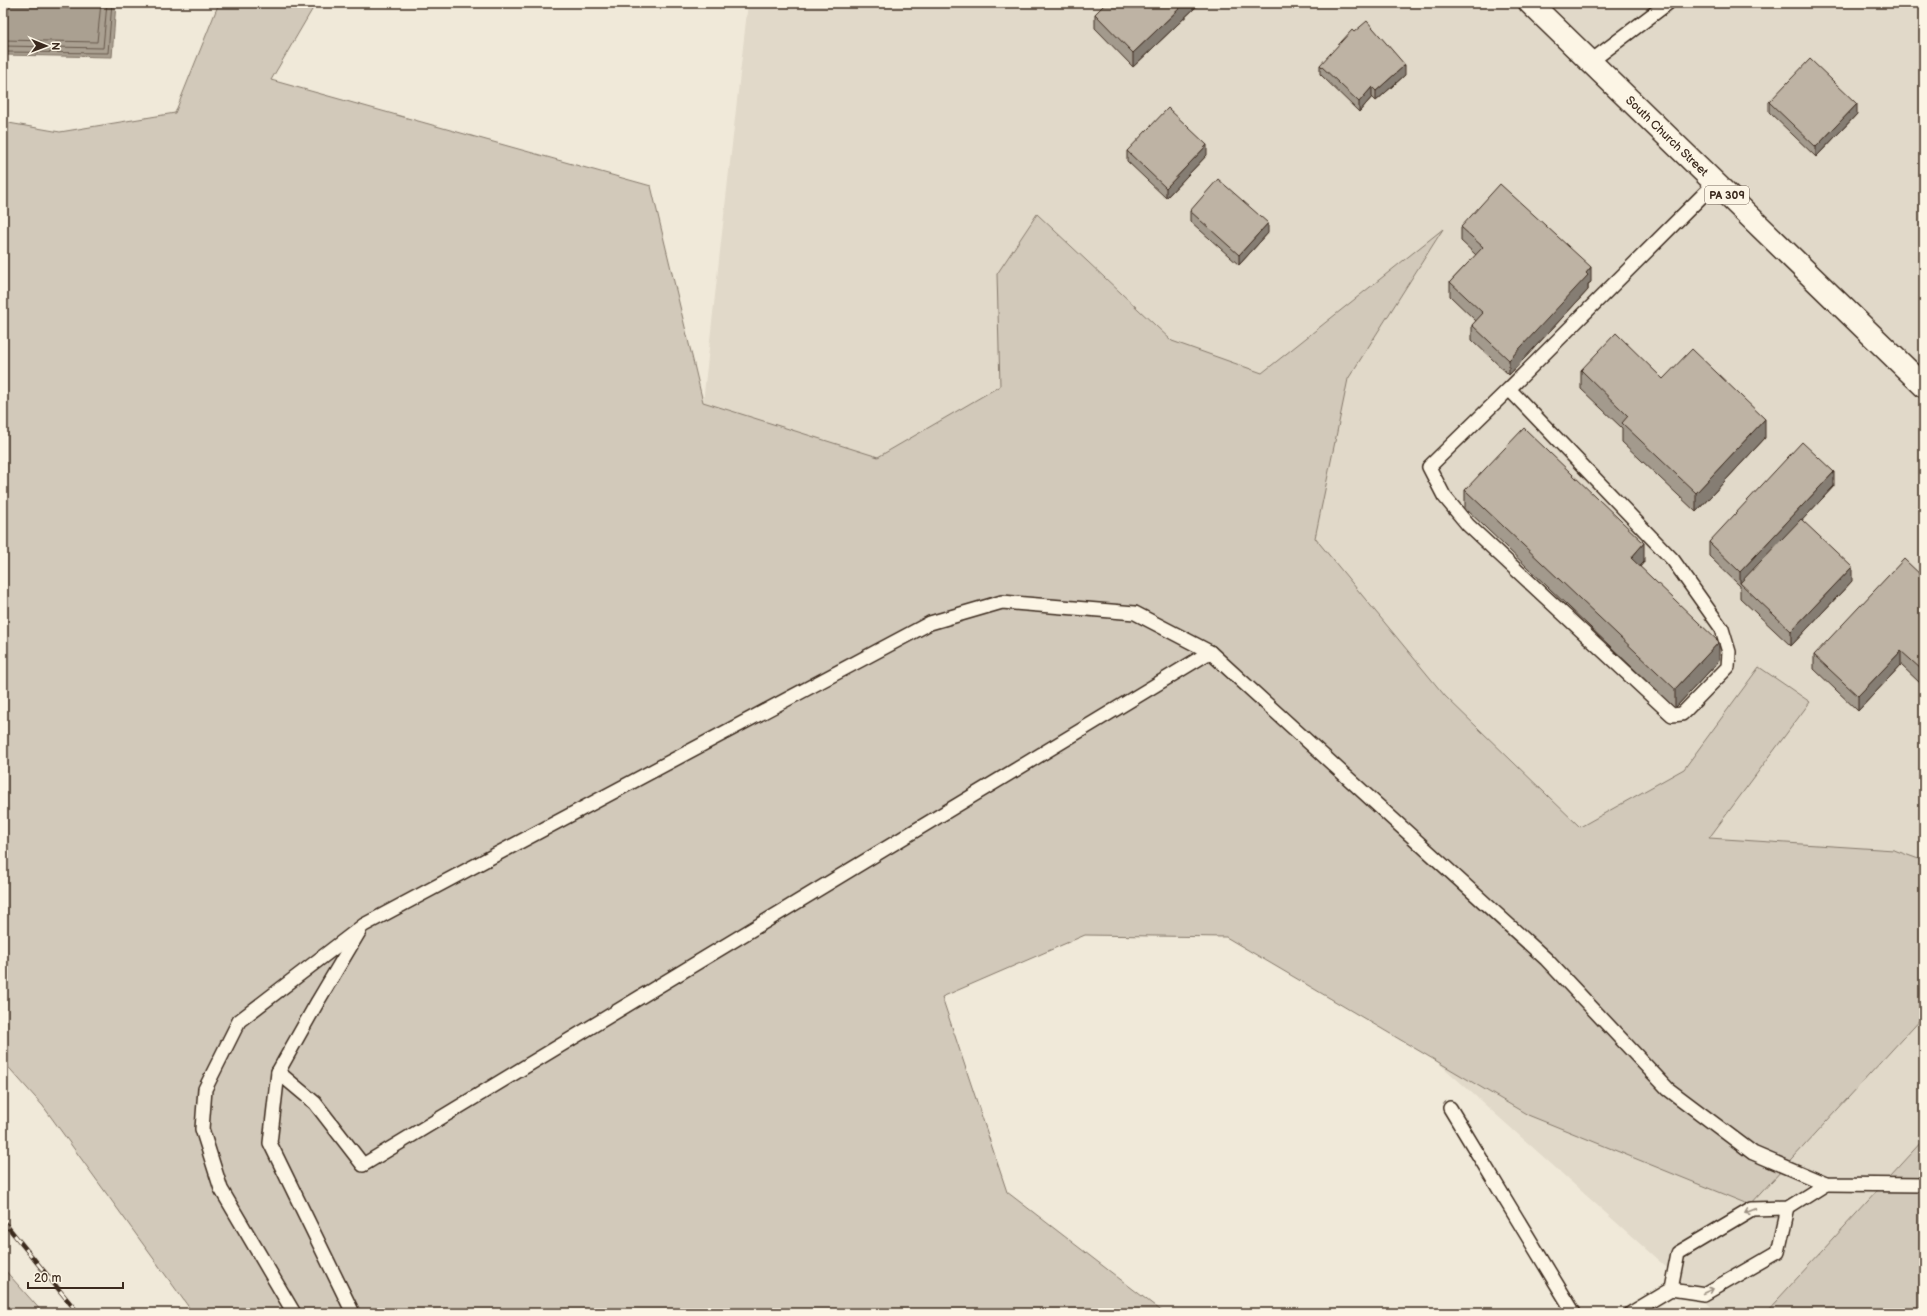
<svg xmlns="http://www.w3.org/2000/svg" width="1927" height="1316" viewBox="0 0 1927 1316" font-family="'Balsamiq Sans',sans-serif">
	<rect width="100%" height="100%" fill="#f0e9d9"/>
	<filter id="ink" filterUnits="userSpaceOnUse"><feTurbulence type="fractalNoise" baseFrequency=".025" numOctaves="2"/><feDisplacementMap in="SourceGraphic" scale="8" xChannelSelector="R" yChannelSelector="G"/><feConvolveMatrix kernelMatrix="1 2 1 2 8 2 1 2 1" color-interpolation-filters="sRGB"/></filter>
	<g filter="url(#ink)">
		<path fill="#e1d9c9" d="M748,3H1924V1313H1717L703,402Z"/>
		<g fill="#d2c9ba" stroke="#867a6c">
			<path d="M219,3H316L271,80L651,186L703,402L878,457L1000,386L997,274L1037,214L1172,341L1262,373L1443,229L1348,379L1315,538L1445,696L1580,827L1684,769L1759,667L1810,702L1709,838L1894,850L1924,861V1015L1750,1205L1528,1115L1226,937L1085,935L942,997L1007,1192L1164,1313H193L43,1106L3,1061V122L60,132L175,113Z"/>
			<path d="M1924,1140V1313H1765Z"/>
			<path d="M3,1268L43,1313H3Z"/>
		</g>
		<path fill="#aaa091" stroke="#7e7163" d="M3,3H116L112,57L3,55Z"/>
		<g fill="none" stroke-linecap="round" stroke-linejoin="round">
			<g stroke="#67594c" stroke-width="1">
				<path d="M3,40L97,42L101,3"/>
				<path d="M3,46L103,48L107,3"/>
				<path d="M3,52L108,53L112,3"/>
			</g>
			<defs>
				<g id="service">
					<path d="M1590,62L1668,3"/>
					<path d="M1509,389L1429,467L1444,496L1468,525L1672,715L1682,714L1728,667L1729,652L1722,629L1673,560L1509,389L1715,183"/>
					<path d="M278,1072L315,1103L363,1165L1210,652"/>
					<path d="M1450,1108L1574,1313"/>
					<path d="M1671,1289L1678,1253L1752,1209L1788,1208L1826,1184"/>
					<path d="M294,1313L221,1189L202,1129L205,1089L239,1021L364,925L930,623L1002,602L1135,613L1210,652L1546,959L1668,1089L1753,1153L1826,1184L1924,1185"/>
					<path d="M353,1313L270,1143L278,1072L318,1001L359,932"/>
					<path d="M1631,1313L1671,1289L1705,1294L1778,1252L1788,1208"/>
				</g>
				<path id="trunk" d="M1530,3L1924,386"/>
			</defs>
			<use href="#service" stroke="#3b2a1e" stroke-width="16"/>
			<use href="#trunk" stroke="#3b2a1e" stroke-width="25"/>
			<use href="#service" stroke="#fcf5e5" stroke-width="13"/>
			<use href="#trunk" stroke="#fcf5e5" stroke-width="22"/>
			<defs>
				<path id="rail" d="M3,1221L78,1313"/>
			</defs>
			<use href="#rail" stroke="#3b2a1e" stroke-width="4.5"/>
			<use href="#rail" stroke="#fcf5e5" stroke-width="3" stroke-dasharray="9" stroke-linecap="butt"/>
		</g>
		<g fill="#a39a8d" stroke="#3b2a1e">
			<path d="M1106,3H1200L1133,67L1095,28V14Z"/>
			<path d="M1320,65L1405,75L1376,101L1372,97L1359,112L1320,74Z"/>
			<path d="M1769,102L1857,114L1816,157L1769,112Z"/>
			<path d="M1127,151L1207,155L1166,198L1127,161Z"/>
			<path d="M1190,211L1268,233L1239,265L1190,221Z"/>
			<path d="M1461,227L1591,282L1588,284V290L1509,375L1472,340V325L1476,321L1450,296V282L1476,255L1461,241Z"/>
			<path d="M1581,370L1663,379L1765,438L1696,512L1622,442V428L1581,389Z"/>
			<path d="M1834,486L1802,520L1852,581L1791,646L1740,598V586L1709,556V542Z"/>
			<path d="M1465,490L1644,562L1640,567L1719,661L1675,708L1465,508Z"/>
			<path d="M1924,578L1921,684L1901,665L1858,711L1814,669V655Z"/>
		</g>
		<g fill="#857d73" stroke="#3b2a1e">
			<path d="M1185,3H1200L1133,67V53Z"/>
			<path d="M1405,65V75L1376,101V91Z"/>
			<path d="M1372,87V97L1359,112V102Z"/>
			<path d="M1857,104V114L1816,157V147Z"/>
			<path d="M1207,145V155L1166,198V188Z"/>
			<path d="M1268,223V233L1239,265V255Z"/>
			<path d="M1591,267V282L1588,284V290L1509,375V360Z"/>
			<path d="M1765,419V438L1696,512V493Z"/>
			<path d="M1834,472V486L1742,585L1740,583V572Z"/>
			<path d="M1644,543V562L1631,576V558Z"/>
			<path d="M1852,567V581L1791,646V631Z"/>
			<path d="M1719,642V661L1675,708V689Z"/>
			<path d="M1901,651V665L1858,711V696Z"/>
			<path d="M1924,666V681L1921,684V669Z"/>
		</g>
		<g fill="#beb3a4" stroke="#3b2a1e">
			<path d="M1106,3H1185L1133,53L1095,14Z"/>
			<path d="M1367,21L1405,65L1376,91L1372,87L1359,102L1320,65L1352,30L1354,32Z"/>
			<path d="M1810,59L1857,104L1816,147L1769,102Z"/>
			<path d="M1168,108L1207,145L1166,188L1127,151Z"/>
			<path d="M1218,179L1268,223L1239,255L1190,211Z"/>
			<path d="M1500,184L1591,267L1586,273L1588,275L1509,360L1472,325L1483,313L1450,282L1483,247L1461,227Z"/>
			<path d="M1616,333L1663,379L1692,349L1765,419L1696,493L1622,423L1628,416L1581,370Z"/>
			<path d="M1524,428L1644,543L1631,558L1719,642L1675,689L1465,490Z"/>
			<path d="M1802,442L1834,472L1740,572L1709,542Z"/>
			<path d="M1801,519L1852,567L1791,631L1740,583Z"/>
			<path d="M1904,559L1924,578V626L1923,627L1924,628V666L1921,669L1901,651L1858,696L1814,655Z"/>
		</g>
		<defs><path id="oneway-shaft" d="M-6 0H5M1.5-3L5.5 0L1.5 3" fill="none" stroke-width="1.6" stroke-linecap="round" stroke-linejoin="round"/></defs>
		<g stroke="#9c9082">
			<use href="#oneway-shaft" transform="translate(1750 1211) rotate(157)"/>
			<use href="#oneway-shaft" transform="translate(1709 1291) rotate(-24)"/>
		</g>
	</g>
	<g text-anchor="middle" stroke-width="4" stroke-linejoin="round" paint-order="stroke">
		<rect fill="#fcf5e5" stroke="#75675a" stroke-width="1" x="1705" y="186" width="44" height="18" rx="3"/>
		<g font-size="11" font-weight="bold" fill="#3b2a1e">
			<text x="1727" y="199">PA 309</text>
		</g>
		<g font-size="12" fill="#3b2a1e" stroke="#fcf5e5">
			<text transform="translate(1667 136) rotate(44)" y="4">South Church Street</text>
		</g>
	</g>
	<rect width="1927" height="1316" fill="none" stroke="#fcf5e5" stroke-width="16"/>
	<rect x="8" y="8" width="1911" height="1300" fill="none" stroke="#3b2a1e" stroke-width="1.5" filter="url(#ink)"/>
	<g transform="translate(46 46) rotate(91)" stroke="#fcf5e5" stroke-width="3" paint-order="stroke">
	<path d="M0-3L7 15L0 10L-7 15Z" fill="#3b2a1e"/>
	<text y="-6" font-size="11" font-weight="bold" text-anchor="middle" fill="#3b2a1e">N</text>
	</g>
	<path d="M28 1282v6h95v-6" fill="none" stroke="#3b2a1e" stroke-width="2"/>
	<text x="34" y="1282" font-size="12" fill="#3b2a1e" stroke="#fcf5e5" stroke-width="3" paint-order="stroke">20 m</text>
</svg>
